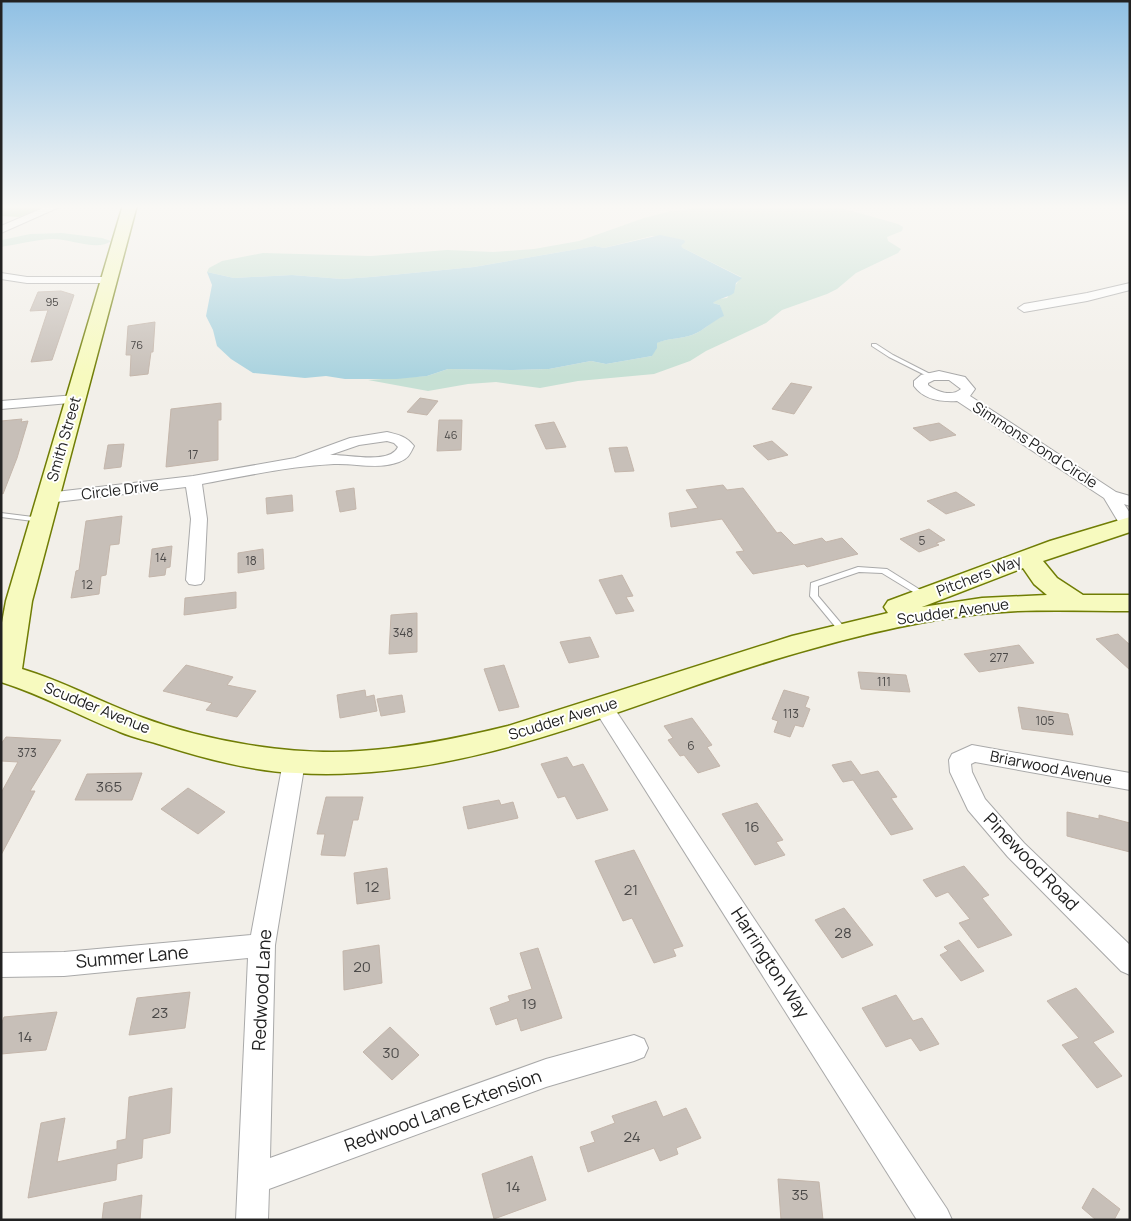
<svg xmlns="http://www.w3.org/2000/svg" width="1131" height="1221" viewBox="0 0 1131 1221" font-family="Manrope,sans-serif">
	<rect width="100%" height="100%" fill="#f2efe9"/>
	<path fill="#add19e" d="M1,205H50L19,217L1,216Z"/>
	<g fill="#c6e0d4">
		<path d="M731,205L825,206L845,209L898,224L903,227L902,231L887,237L888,241L901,249L898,253L856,273L837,289L827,294L782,310L766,323L706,351L690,361L654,374L578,381L540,388L496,382L468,384L428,391L368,380L427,376L448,369L513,370L549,369L591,361L606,364L652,356L656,343C668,338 681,339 692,335C704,331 711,321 723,316L720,305L713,303L717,299L727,298L741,277L683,248L680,246L683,244V240L652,236L604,248L595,246L474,267L371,277L342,279L292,275L234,278L207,272L209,268L222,261L263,253L371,256L447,250L493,252L534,249L579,241L644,218L671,211Z"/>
		<path d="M62,233L102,238L111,241C97,252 70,238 51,239C35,240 18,244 1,247L2,240L30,234Z"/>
	</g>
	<path fill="#aad3df" d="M660,235L684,240L685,242L681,246L683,248L742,278L736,283L734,293C727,298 719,298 713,303L720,305L724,316C712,321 705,330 692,335C681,339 668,338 657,343V348L652,356L606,364L591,361L549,369L513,370L448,369L427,376L397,379H345L326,376L305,378L253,373L231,359L217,346L213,330L206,316L212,285L207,272L234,278L292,275L342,279L371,277L474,267L595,246L604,248Z"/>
	<g fill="#c7bfb8" stroke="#c4b6ab">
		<path d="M61,291L74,295L52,360L31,362L48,310L30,311L38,292Z"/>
		<path d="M155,322L153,352H151L148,374L130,376L131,355H126L128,326Z"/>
		<path d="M791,383L812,387L794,414L772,409Z"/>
		<path d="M420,398L438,401L427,415L407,412Z"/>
		<path d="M221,403V420H218V460L166,467L171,409Z"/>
		<path d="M22,419L21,422L28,421L17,458L3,494L1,493V421Z"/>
		<path d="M439,420H462L461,450L437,451Z"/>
		<path d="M554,422L566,447L546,449L535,425Z"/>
		<path d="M939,423L956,435L930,441L913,428Z"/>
		<path d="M772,441L788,455L768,460L753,446Z"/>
		<path d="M124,444L121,467L104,469L108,445Z"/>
		<path d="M627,447L634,471L615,472L609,448Z"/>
		<path d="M723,485L727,490L743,488L777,533L781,532L794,545L822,538L826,542L842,538L858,554L807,567L804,564L753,574L736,552L744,551L722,519L671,527L669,513L698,508L686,490Z"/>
		<path d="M354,488L356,509L340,512L336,491Z"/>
		<path d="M956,492L975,505L946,514L927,501Z"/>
		<path d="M292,495L293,511L267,514L266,498Z"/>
		<path d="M122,516L119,544L110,545L106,575L101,576L99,594L71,598L76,571L79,570L86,521Z"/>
		<path d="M929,529L945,540L936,543L939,545L919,552L900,539Z"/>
		<path d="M172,546L170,567L166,568L165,575L149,577L152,549Z"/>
		<path d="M263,549L264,569L238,573V553Z"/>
		<path d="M622,575L633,596L626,597L634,611L616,614L599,580Z"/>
		<path d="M236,592V608L184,615L185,598Z"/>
		<path d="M417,613V652L389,654L391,615Z"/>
		<path d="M1118,634L1130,645V670L1096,639Z"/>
		<path d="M590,637L599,657L569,663L560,642Z"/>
		<path d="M1019,645L1034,663L979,672L964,654Z"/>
		<path d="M186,665L233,677L227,685L256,691L237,717L206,710L212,703L163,691Z"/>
		<path d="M504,665L519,707L499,711L484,669Z"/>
		<path d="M858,672L906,675L910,692L861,689Z"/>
		<path d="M365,690L366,697L374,695L377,711L340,718L337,695Z"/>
		<path d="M784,690L809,697L805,707L810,709L803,727L795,725L790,737L774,732L778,721L772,719Z"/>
		<path d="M402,695L405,712L381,716L377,699Z"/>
		<path d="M1018,707L1068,714L1073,735L1022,729Z"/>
		<path d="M692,718L712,745L707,747L720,766L698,773L684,755L680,756L668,740L673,738L664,726Z"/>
		<path d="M6,737L61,740L30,791H35L1,855V793L18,762L1,761V744Z"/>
		<path d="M567,757L573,767L583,764L608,810L577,819L565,796L558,798L541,764Z"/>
		<path d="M851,761L861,775L878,771L897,797L891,798L913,829L891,835L853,780L843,782L832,765Z"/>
		<path d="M142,773L132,800H75L87,774Z"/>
		<path d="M188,788L225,812L198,834L161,809Z"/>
		<path d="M326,797H363L358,820H353L345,856L321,855L325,834H317Z"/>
		<path d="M499,800L501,805L513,802L518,818L468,829L463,807Z"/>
		<path d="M757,803L783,840L776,842L785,855L755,865L722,814Z"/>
		<path d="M1067,812L1099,819V815L1130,823V852L1067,836Z"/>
		<path d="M634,850L683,946L673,949L676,956L654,963L632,918L623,921L595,861Z"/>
		<path d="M964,866L989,895L982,898L1012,935L978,948L959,923L970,919L948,892L936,897L923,880Z"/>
		<path d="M387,868L390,899L357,904L354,873Z"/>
		<path d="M844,908L873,945L842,958L815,920Z"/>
		<path d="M959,940L984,971L961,981L940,955L948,951L944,947Z"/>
		<path d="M379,945L382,983L344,990L343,951Z"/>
		<path d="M538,948L562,1018L521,1031L517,1018L496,1025L490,1008L510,1001L508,996L532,989L520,953Z"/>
		<path d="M1076,988L1114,1032L1093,1042L1122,1076L1097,1088L1062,1045L1079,1038L1047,1001Z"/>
		<path d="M190,992L185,1028L129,1035L137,998Z"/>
		<path d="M896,995L913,1021L922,1018L939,1044L920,1051L911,1038L886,1047L862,1008Z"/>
		<path d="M57,1012L46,1050L1,1054V1025L4,1017Z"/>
		<path d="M390,1027L419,1055L392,1080L363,1052Z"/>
		<path d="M172,1088L170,1133L143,1139L142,1158L117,1164L116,1180L28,1198L41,1123L65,1118L57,1162L117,1149V1141L126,1139L129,1097Z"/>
		<path d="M656,1101L663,1117L686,1108L701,1138L676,1148L678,1154L660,1161L654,1148L588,1172L580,1147L595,1142L591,1132L615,1123L612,1116Z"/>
		<path d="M532,1156L546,1200L494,1219L482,1174Z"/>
		<path d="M778,1179L819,1182L823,1220H781Z"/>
		<path d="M1093,1188L1120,1209L1114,1220H1096L1082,1208Z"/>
		<path d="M142,1195L140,1220H102L104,1203Z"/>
	</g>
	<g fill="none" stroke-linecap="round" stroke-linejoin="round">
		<defs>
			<g id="lane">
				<path d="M872,344H876L893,355L934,376L929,377L889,357L872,346Z"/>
				<path d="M1,513L41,518L45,520L41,522L1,517Z"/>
				<path d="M858,567L887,569L930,596L926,599L923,598L882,573L859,572L818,586V596L845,628L844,630H838L810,596L811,583Z"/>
			</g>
			<g id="street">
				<path d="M50,205H64L1,233V226Z"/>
				<path d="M1,273L27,277H109L115,280L109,283H27L1,279Z"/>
				<path d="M1130,283V290L1087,301L1024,312L1018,308L1024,304L1087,293Z"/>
				<path d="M939,371L965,377L975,389L970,396L1116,492L1130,496V506L1124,504L1130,513V529L1122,528L1104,498L957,401C941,402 924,400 914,386V381L921,375ZM934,380H949L961,389C952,397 937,392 928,385V383Z"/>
				<path d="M76,395L81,396L83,399L81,402L1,409V401Z"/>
				<path d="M387,432C399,435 406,436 414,446C410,454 408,459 399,462C378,470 356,463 334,464C290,466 246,476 202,484L207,519L204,580L201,584L195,585L189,584L186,580L191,519L186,487L47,503L41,501L39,498L41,495L47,493L193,476L295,458L350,438ZM387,441L394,443L398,447C390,465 347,454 330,455L359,445Z"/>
				<path d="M603,700L610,702L947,1209L952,1220H917L596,712L593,707L596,702Z"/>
				<path d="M972,745L1130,773V790L975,762L971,764L972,772L985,799L1024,843L1130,945V975L1121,971L1008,857L968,810L950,772L949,760L952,754Z"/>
				<path d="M294,754L302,756L305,762L275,945L270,1158L546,1059L634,1035L644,1039L648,1048L644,1057L634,1061L546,1087L269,1189L268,1220H236L248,958L64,976L1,977V953L64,952L251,935L283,762L286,756Z"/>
			</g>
			<path id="secondary" d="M123,205H137L32,601L22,669C63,681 100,702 141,717C204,741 292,756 360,751C410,748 459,738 508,726L792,636L888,613L884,607L888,601L1050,541L1130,517V532L1043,561L1057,578L1083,595H1130V611C1093,611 1055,610 1018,611C949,614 878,630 811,649C641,695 477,784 296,773C251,771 207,759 165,746C150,741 134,738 120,732C79,716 43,695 1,682V628L6,601ZM1023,568L1034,584L1047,595L982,598L922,607Z"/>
		</defs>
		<use href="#lane" stroke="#a9a9a9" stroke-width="2"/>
		<use href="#street" stroke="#a9a9a9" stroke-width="2"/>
		<use href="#secondary" stroke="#707d05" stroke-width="3"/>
		<use href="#lane" fill="#fff" fill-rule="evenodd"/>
		<use href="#street" fill="#fff" fill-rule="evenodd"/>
		<use href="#secondary" fill="#f7fabf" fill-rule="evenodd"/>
	</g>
	<linearGradient id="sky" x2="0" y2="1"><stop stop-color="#8fc0e4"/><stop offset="0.55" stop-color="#f9f8f5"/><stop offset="1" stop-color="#f9f8f5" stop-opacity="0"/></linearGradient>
	<rect width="1131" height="376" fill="url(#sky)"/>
	<g text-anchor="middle" stroke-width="4" stroke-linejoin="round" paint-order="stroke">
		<g font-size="11" fill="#4b4948">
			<text x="52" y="306">95</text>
			<text x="137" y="349">76</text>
			<text x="451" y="439">46</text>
		</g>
		<g font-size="12" fill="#4b4948">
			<text x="193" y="459">17</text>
			<text x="922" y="545">5</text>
			<text x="161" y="562">14</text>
			<text x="251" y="565">18</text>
			<text x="87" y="589">12</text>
			<text x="403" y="637">348</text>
			<text x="999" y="662">277</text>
			<text x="884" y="686">111</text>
			<text x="791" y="718">113</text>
			<text x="1045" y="725">105</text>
			<text x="691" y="750">6</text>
			<text x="27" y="757">373</text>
		</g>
		<g font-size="15" fill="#222" stroke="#fff">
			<text transform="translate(64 439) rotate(-74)" y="5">Smith Street</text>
			<text transform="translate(1035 445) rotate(33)" y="5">Simmons Pond Circle</text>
			<text transform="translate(120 490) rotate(-7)" y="5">Circle Drive</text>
			<text transform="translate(979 576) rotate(-21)" y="5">Pitchers Way</text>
			<text transform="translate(953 612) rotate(-8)" y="5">Scudder Avenue</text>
			<text transform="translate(97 708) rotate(22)" y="5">Scudder Avenue</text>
			<text transform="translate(563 719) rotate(-17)" y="5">Scudder Avenue</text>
			<text transform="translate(1051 768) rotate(11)" y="5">Briarwood Avenue</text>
		</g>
		<g font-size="15" fill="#4b4948">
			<text x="109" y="792">365</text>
			<text x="752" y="832">16</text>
			<text x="372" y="892">12</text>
			<text x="631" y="895">21</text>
			<text x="843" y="938">28</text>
			<text x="362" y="972">20</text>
			<text x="529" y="1009">19</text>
			<text x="160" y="1018">23</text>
			<text x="25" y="1042">14</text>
			<text x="391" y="1058">30</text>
			<text x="632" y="1142">24</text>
			<text x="513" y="1192">14</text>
			<text x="800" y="1200">35</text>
		</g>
		<g font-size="18" fill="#222" stroke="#fff">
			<text transform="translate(1031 862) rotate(46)" y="6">Pinewood Road</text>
			<text transform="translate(132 957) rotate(-5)" y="6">Summer Lane</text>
			<text transform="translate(770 963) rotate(57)" y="6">Harrington Way</text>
			<text transform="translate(262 990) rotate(-87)" y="6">Redwood Lane</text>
			<text transform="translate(443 1111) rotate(-20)" y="6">Redwood Lane Extension</text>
		</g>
	</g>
	<rect width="1131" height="1221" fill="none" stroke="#222222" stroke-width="5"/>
</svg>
